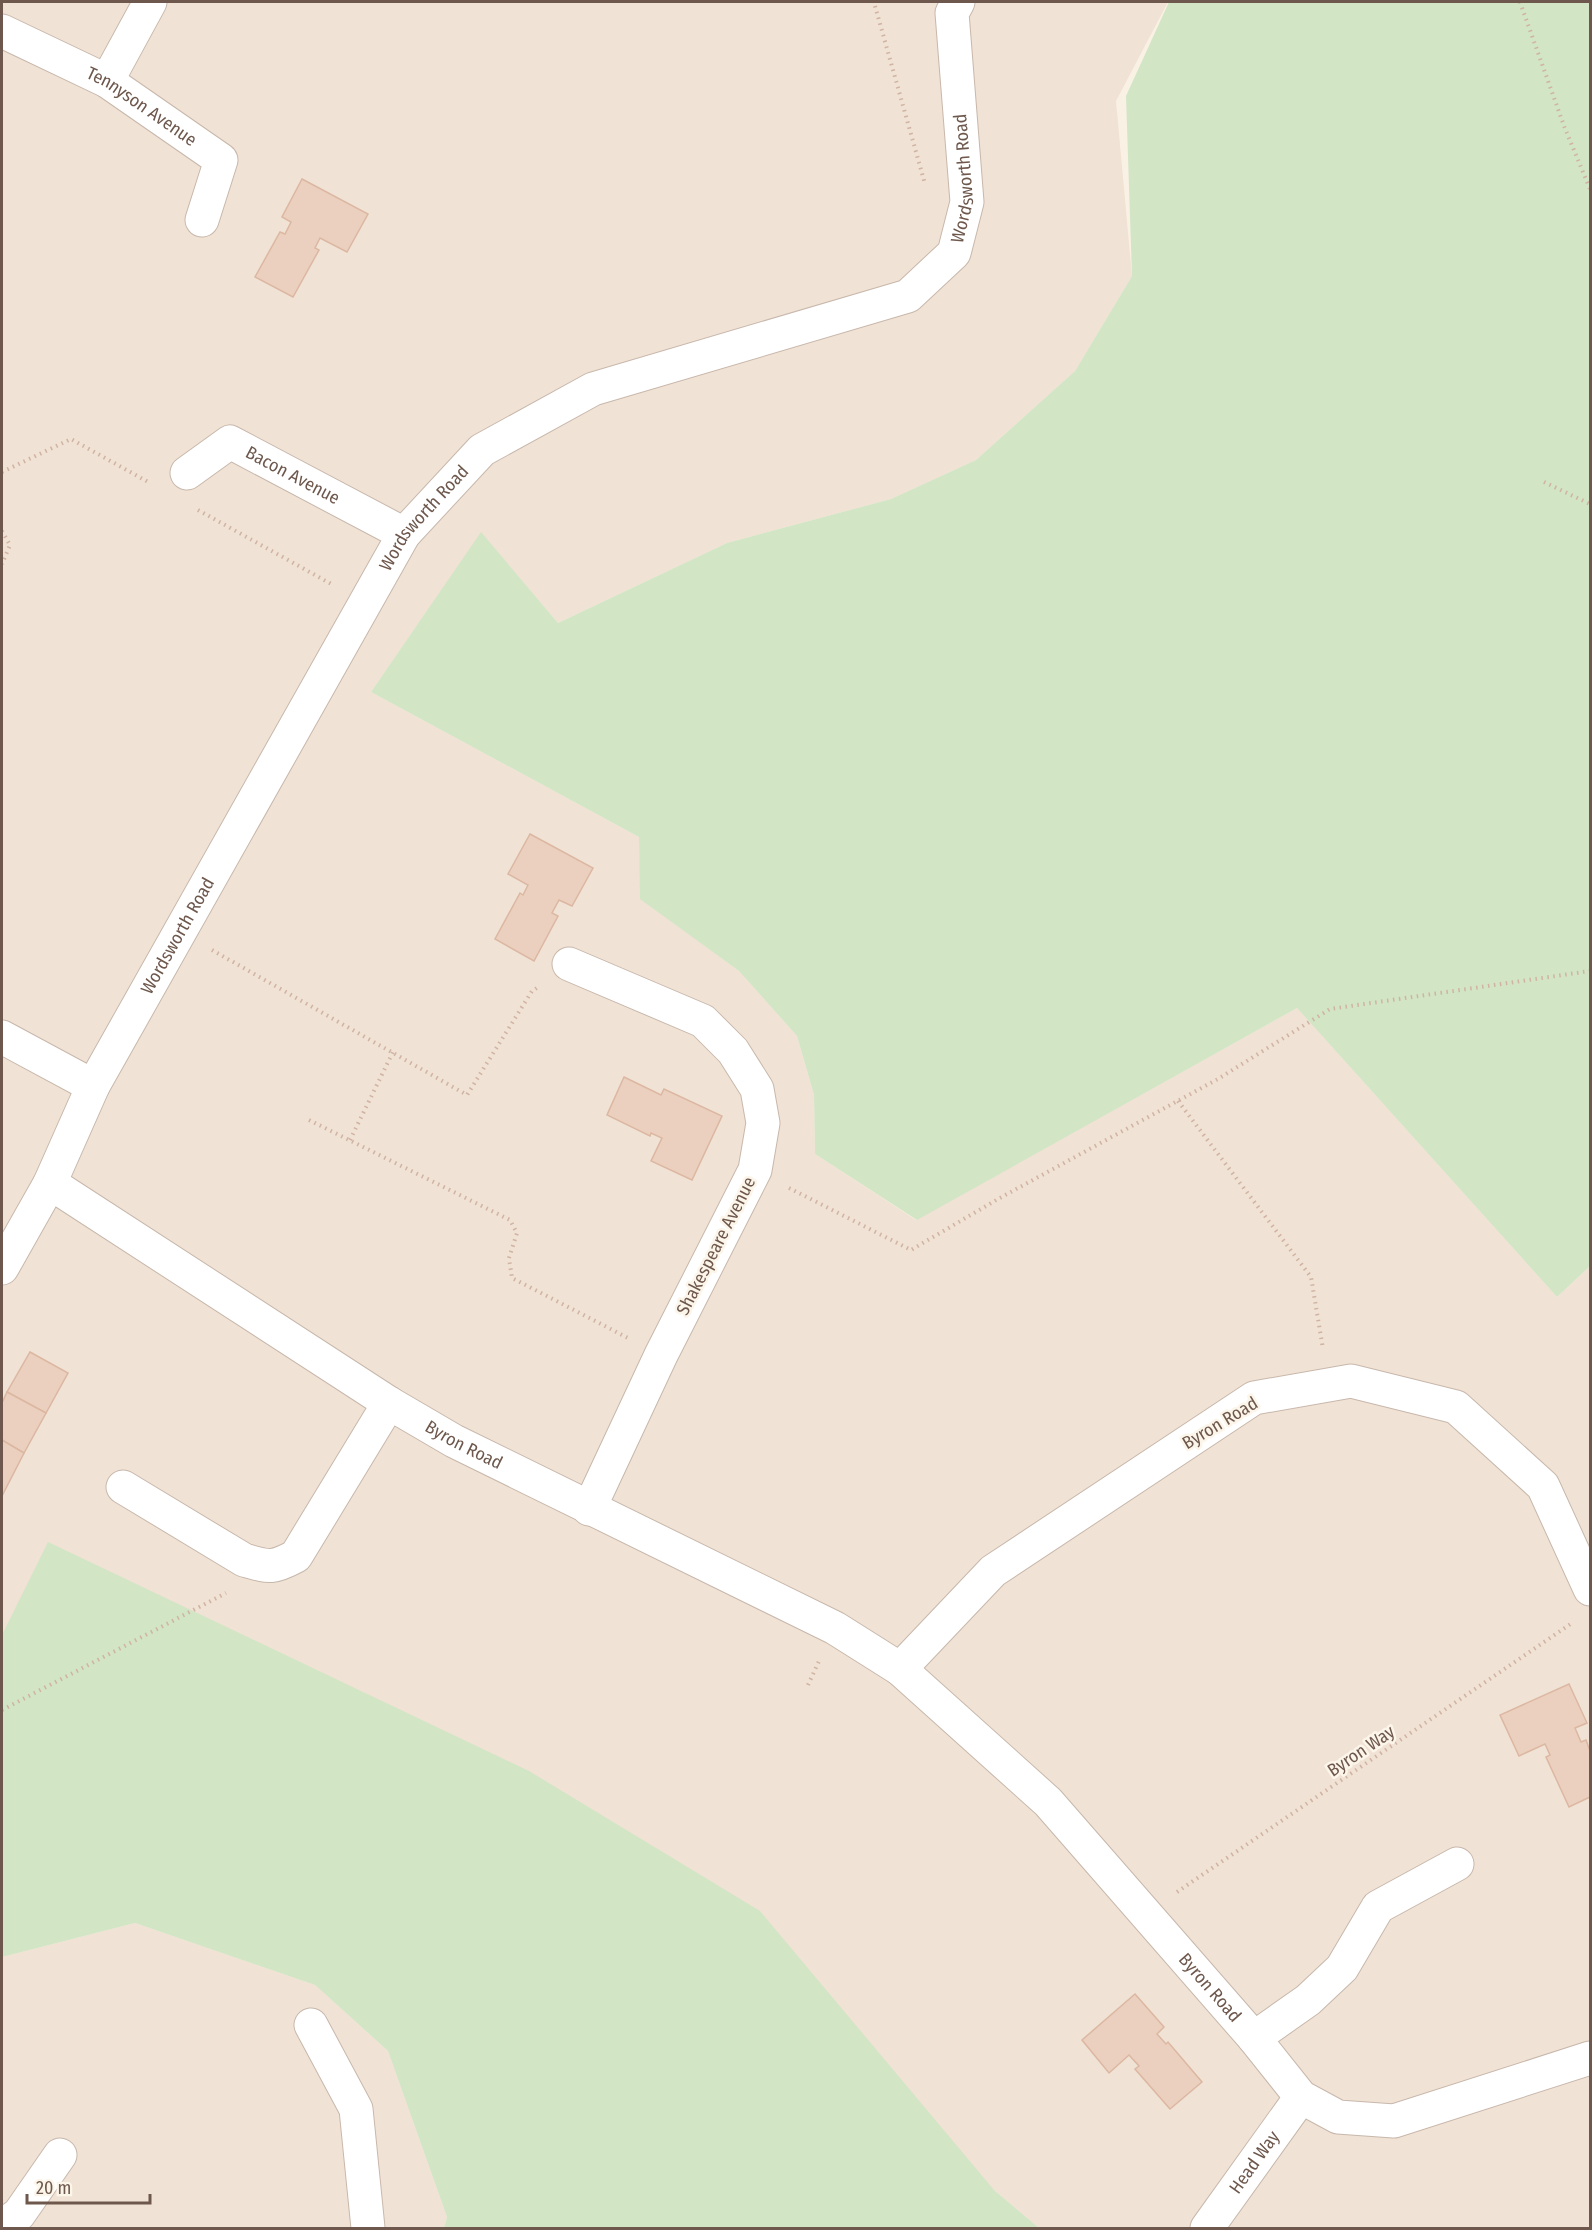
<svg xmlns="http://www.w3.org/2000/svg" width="1592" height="2230" viewBox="0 0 1592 2230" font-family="'Fira Sans Condensed',sans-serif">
	<rect width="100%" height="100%" fill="#f9f1e4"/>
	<g fill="#f0e2d4">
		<path d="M2,2H1168L1116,101L1132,276L1075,371L976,460L891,499L727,543L558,623L481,533L371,692L639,837L641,899L739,971L797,1036L814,1095L815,1154L916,1220L1297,1008L1557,1297L1590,1266V2228H1039L994,2190L2,1635Z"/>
		<path d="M135,1923L315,1985L388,2051L447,2217L444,2228H2V1957Z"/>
	</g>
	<g fill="#d2e5c5">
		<path d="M1169,2H1590V1266L1557,1297L1297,1008L917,1220L815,1154L814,1095L797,1036L739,971L640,899L639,837L371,692L481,532L558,623L727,543L891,499L976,460L1075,371L1132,276L1126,96Z"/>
		<path d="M48,1542L529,1771L760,1911L994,2190L1039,2228H444L447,2217L388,2051L315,1985L135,1923L2,1957V1635Z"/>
	</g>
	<g fill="#ebd0bf" stroke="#dcb7a2" stroke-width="1.5">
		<path d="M302,179L368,214L347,252L320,238L315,248L319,250L293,297L255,277L280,232L285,234L291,222L282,217Z"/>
		<path d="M530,834L593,868L572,906L559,900L552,913L558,916L534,961L495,939L520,893L523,895L528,885L508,874Z"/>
		<path d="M624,1077L661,1095L664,1089L722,1116L692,1180L651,1161L662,1138L651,1133L650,1136L607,1115Z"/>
		<path d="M30,1352L68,1373L46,1413L7,1392Z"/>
		<path d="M7,1392L46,1413L24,1453L2,1440V1403Z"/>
		<path d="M2,1440L24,1453L2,1496Z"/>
		<path d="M1569,1684L1587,1723L1575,1728L1581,1742L1586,1740L1590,1751V1797L1569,1807L1546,1757L1550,1755L1545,1744L1519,1756L1500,1715Z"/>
		<path d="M1135,1994L1164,2027L1157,2034L1166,2044L1168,2042L1202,2082L1170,2109L1135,2069L1139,2066L1129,2055L1109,2073L1082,2040Z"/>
	</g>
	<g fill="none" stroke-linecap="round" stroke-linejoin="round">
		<defs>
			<g id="minor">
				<path id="s1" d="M2,31L107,81L221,160L202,220"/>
				<path d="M107,81L150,2"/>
				<path id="s2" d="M187,473L230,442L404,534"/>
				<path d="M569,964L703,1021L733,1051L757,1089L763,1123L755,1170L661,1355L589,1509"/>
				<path d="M2,1037L93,1086"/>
				<path id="s3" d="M50,1183L389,1403L454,1441L835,1628L900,1669L1048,1802L1254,2038L1301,2097L1338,2117L1394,2121L1590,2058"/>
				<path id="s4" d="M2,1268L50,1183L93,1086L404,534L482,450L593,389L908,296L954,253L967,202L952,13L958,2"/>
				<path d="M123,1487L244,1560C269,1567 272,1569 296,1556L389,1403"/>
				<path d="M900,1669L993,1571L1254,1398L1351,1381L1456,1407L1543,1486L1590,1589"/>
				<path d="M311,2025L356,2109L368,2228"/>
				<path d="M1254,2038L1308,2000L1342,1968L1378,1907L1457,1864"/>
				<path d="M2,2226L19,2214L60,2155"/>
				<path id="s5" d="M1207,2228L1301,2097"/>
			</g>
		</defs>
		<use href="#minor" stroke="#c8b8ac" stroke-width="35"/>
		<g stroke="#d0b3a3" stroke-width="4" stroke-dasharray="1.5 4.5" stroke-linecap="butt">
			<path d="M1520,2L1564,126L1590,189"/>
			<path d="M875,6L925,184"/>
			<path d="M2,472L71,439L150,483"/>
			<path d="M1544,482L1590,504"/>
			<path d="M198,510L333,585"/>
			<path d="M2,531L10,545L2,564"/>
			<path d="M212,950L467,1095L532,991L540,986"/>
			<path d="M1178,1101L1311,1277L1323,1349"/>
			<path d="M309,1120L510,1220L517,1233L509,1258L512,1278L628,1338"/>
			<path d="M350,1140L393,1052"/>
			<path d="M789,1188L911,1250L998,1199L1218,1079L1330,1009L1590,971"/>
			<path d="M808,1685L819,1661"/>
			<path d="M2,1710L226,1593"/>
			<path d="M1177,1892L1572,1623"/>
		</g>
		<use href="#minor" stroke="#fff" stroke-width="33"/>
	</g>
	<g text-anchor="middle" stroke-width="5" stroke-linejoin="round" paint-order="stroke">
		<g font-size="18" fill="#6e584d" stroke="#fcf5ea">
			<text dy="6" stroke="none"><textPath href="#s1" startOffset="159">Tennyson Avenue</textPath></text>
			<text dy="6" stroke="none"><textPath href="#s4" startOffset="1546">Wordsworth Road</textPath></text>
			<text dy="6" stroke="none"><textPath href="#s2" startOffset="124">Bacon Avenue</textPath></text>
			<text dy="6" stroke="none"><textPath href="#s4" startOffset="862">Wordsworth Road</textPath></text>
			<text dy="6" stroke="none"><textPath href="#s4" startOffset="376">Wordsworth Road</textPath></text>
			<text transform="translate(716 1246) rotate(-63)" y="6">Shakespeare Avenue</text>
			<text transform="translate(1220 1423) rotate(-31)" y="6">Byron Road</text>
			<text dy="6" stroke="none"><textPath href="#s3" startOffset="490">Byron Road</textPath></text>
			<text transform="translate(1361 1751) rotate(-34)" y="6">Byron Way</text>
			<text dy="6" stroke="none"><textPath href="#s3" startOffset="1426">Byron Road</textPath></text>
			<text dy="6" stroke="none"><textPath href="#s5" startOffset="81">Head Way</textPath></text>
		</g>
	</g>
	<rect width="1592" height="2230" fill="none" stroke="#6e584d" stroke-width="6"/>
	<path d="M27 2194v9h123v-9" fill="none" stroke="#6e584d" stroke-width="3"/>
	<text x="36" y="2194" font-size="18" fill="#6e584d" stroke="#fcf5ea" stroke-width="4.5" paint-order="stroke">20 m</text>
</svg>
